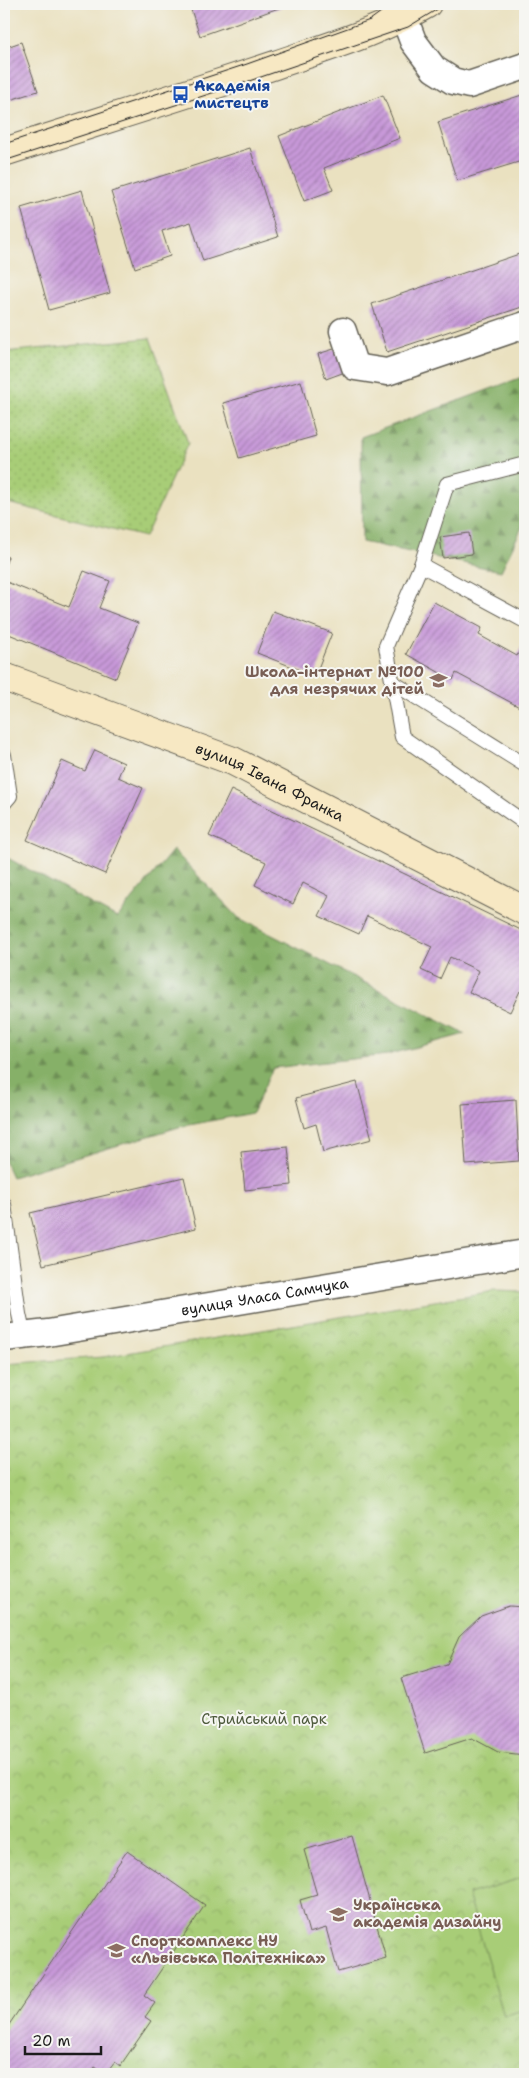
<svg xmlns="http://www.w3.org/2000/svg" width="529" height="2078" viewBox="0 0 529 2078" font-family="'Shantell Sans',sans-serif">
	<defs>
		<pattern id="grass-dots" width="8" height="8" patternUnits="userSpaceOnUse" patternTransform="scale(1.25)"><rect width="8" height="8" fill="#a8cd77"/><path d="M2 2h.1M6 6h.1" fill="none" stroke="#90af66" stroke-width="1.8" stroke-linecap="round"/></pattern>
		<pattern id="forest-firs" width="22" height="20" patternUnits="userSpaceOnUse" patternTransform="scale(1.25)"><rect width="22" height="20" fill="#86b068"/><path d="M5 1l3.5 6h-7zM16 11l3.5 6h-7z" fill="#6d8e55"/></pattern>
		<pattern id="park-crowns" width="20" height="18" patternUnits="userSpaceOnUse" patternTransform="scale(1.25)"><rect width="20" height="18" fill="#a8cd77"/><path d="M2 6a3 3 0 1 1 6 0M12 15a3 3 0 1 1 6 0" fill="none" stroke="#90af66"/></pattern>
		<pattern id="building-hatch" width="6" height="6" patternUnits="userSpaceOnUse" patternTransform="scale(1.25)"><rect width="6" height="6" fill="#c899d9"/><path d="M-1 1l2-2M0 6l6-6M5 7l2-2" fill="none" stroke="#a27caf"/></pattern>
	</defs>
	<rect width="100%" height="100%" fill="#f6f6f2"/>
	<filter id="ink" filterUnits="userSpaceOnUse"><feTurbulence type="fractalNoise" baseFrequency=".02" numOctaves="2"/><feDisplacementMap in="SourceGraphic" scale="10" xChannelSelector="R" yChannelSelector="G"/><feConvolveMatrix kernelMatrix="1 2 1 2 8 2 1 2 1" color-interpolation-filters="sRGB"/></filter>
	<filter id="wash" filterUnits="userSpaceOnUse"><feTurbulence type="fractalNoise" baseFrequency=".0096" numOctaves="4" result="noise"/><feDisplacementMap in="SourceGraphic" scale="20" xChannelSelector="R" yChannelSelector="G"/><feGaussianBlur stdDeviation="1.12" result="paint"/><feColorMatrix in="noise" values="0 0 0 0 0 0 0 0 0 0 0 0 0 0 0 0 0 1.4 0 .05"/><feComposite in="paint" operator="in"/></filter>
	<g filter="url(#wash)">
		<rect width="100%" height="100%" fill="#eae1c0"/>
		<path fill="url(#grass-dots)" stroke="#62744a" d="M150,338L188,443L145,537L4,502V352Z"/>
		<g fill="url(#forest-firs)" stroke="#516642">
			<path d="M525,376V521L501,571L362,542L361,437Z"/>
			<path d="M173,850L239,918L465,1034L387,1055L273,1068L252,1113L179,1127L12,1177L4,1160V856L117,918Z"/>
		</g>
		<path fill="url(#park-crowns)" stroke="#62744a" d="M494,1291L525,1292V2074H4V1364L103,1357Z"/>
		<path fill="#a8cd77" stroke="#62744a" d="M525,1877V2009L504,2016L468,1894Z"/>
		<g id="blocks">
			<g fill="url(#building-hatch)">
				<path d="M4,4H7L9,11L4,13Z"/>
				<path d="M189,4H290L200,36Z"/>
				<path d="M21,42L38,91L4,102V48Z"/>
				<path d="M525,94V160L457,181L438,122Z"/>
				<path d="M383,95L400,138L324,168L333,190L304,201L279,136Z"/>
				<path d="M250,148L278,237L203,261L191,222L162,231L170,256L135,268L111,192Z"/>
				<path d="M82,190L110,293L49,310L21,208Z"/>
				<path d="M525,252V306L387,352L372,304Z"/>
				<path d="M337,348L345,372L326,379L318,354Z"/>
				<path d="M301,381L316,436L239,458L223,403Z"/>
				<path d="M469,533L472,554L443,558L440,537Z"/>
				<path d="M4,556L8,557L4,568Z"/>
				<path d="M84,571L110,581L99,608L138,623L116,678L4,632V581L69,607Z"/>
				<path d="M434,602L482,628L479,635L517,656L525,640V710L456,673L453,680L406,654Z"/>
				<path d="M273,611L332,633L315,676L257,653Z"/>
				<path d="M95,750L124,763L118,777L143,788L105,874L27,840L62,761L85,771Z"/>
				<path d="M231,790L525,932V994L520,991L510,1012L469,992L479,971L450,957L440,979L421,970L432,947L367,916L359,934L319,916L329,896L303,883L293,904L255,885L266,862L209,836Z"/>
				<path d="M357,1082L372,1139L323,1152L316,1124L304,1128L296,1098Z"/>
				<path d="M516,1100L519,1161L466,1165L462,1104Z"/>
				<path d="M288,1147L292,1185L245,1190L241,1152Z"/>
				<path d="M184,1177L196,1228L43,1265L30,1213Z"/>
				<path d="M509,1606L525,1607V1755L498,1752L472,1738L425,1753L401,1678L447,1664L459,1637L481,1616Z"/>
				<path d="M352,1836L386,1958L338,1972L326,1928L309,1933L300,1900L317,1895L304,1850Z"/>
				<path d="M127,1851L205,1905L144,1995L155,2003L145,2017L151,2021L120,2066L115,2062L106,2074L95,2067L90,2074H4V2032Z"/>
				<path d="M525,2069V2074H517L516,2072Z"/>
			</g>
		</g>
	</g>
	<g filter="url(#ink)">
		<use href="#blocks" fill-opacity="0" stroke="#646155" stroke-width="1"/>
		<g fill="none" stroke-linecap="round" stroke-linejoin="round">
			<defs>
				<g id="service">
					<path d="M525,464L447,484L421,565L386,646L402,737L525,823"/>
					<path d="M421,565L525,621"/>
					<path d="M392,682L525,765"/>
					<path d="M4,755L10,796L4,803"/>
					<path d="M4,1204L19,1314L24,1337"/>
				</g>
				<g id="minor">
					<path d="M404,17L413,41L434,69L453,81L469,85L525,66"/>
					<path d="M343,331L355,367L387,372L525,325"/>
					<path id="s1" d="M4,1338L48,1333L525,1253"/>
				</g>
				<g id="secondary">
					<path d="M4,152C94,123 185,95 275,65C327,47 379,32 427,4"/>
					<path id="s2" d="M4,677L233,761L525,911"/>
				</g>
			</defs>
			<use href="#service" stroke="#646155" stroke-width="16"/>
			<use href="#minor" stroke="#646155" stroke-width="29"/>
			<use href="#secondary" stroke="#646155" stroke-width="30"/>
			<use href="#service" stroke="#fff" stroke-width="14"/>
			<use href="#minor" stroke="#fff" stroke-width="26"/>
			<use href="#secondary" stroke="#f7e8c3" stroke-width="28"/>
			<g stroke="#1c1c1c" stroke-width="1">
				<path d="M4,144L247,64L370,20L392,4"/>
				<path d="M4,161L252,80L408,27L446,4"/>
			</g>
		</g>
	</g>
	<defs>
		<symbol id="bus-bare" viewBox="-9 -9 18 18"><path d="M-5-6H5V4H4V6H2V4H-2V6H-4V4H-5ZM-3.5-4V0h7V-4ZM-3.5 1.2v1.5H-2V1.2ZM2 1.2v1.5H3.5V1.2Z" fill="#1a4fb4" stroke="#f6f6f2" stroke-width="2.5" paint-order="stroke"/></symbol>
		<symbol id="school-bare" viewBox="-9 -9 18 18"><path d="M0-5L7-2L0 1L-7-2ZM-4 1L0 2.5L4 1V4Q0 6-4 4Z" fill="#8d6e63" stroke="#f6f6f2" stroke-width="2.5" paint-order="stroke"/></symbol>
		<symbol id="university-bare" viewBox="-9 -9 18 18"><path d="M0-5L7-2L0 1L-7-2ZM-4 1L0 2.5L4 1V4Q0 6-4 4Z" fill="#8d6e63" stroke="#f6f6f2" stroke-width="2.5" paint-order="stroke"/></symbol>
	</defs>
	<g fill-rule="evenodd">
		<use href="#bus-bare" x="168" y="82" width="25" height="25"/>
		<use href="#school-bare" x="426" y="668" width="25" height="25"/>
		<use href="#university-bare" x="326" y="1902" width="25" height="25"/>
		<use href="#university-bare" x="104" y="1938" width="25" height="25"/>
	</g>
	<g text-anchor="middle" stroke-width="4" stroke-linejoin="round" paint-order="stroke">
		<g font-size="15" font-weight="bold" fill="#164399" stroke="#f6f6f2" text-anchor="start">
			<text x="194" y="91">Академія<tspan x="194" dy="17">мистецтв</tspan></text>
		</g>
		<g font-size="15" font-weight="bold" fill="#785e54" stroke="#f6f6f2" text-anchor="start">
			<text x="424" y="677" text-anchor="end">Школа-інтернат №100<tspan x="424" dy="17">для незрячих дітей</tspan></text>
			<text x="353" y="1910">Українська<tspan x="353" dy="17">академія дизайну</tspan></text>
			<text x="131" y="1946">Спорткомплекс НУ<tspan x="131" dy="17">«Львівська Політехніка»</tspan></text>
		</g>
		<g font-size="15" fill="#1c1c1c" stroke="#f6f6f2">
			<text dy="5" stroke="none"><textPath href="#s2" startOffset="286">вулиця Івана Франка</textPath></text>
			<text dy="5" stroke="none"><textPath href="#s1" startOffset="264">вулиця Уласа Самчука</textPath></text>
		</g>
		<g font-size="15" fill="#4d5a3c" stroke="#f6f6f2">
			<text x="264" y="1724">Стрийський парк</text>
		</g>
	</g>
	<rect width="529" height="2078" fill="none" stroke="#f6f6f2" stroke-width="20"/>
	<path d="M25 2046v8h76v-8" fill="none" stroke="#1c1c1c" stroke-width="2.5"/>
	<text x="32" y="2046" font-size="15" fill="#1c1c1c" stroke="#f6f6f2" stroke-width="4" paint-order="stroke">20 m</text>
</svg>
